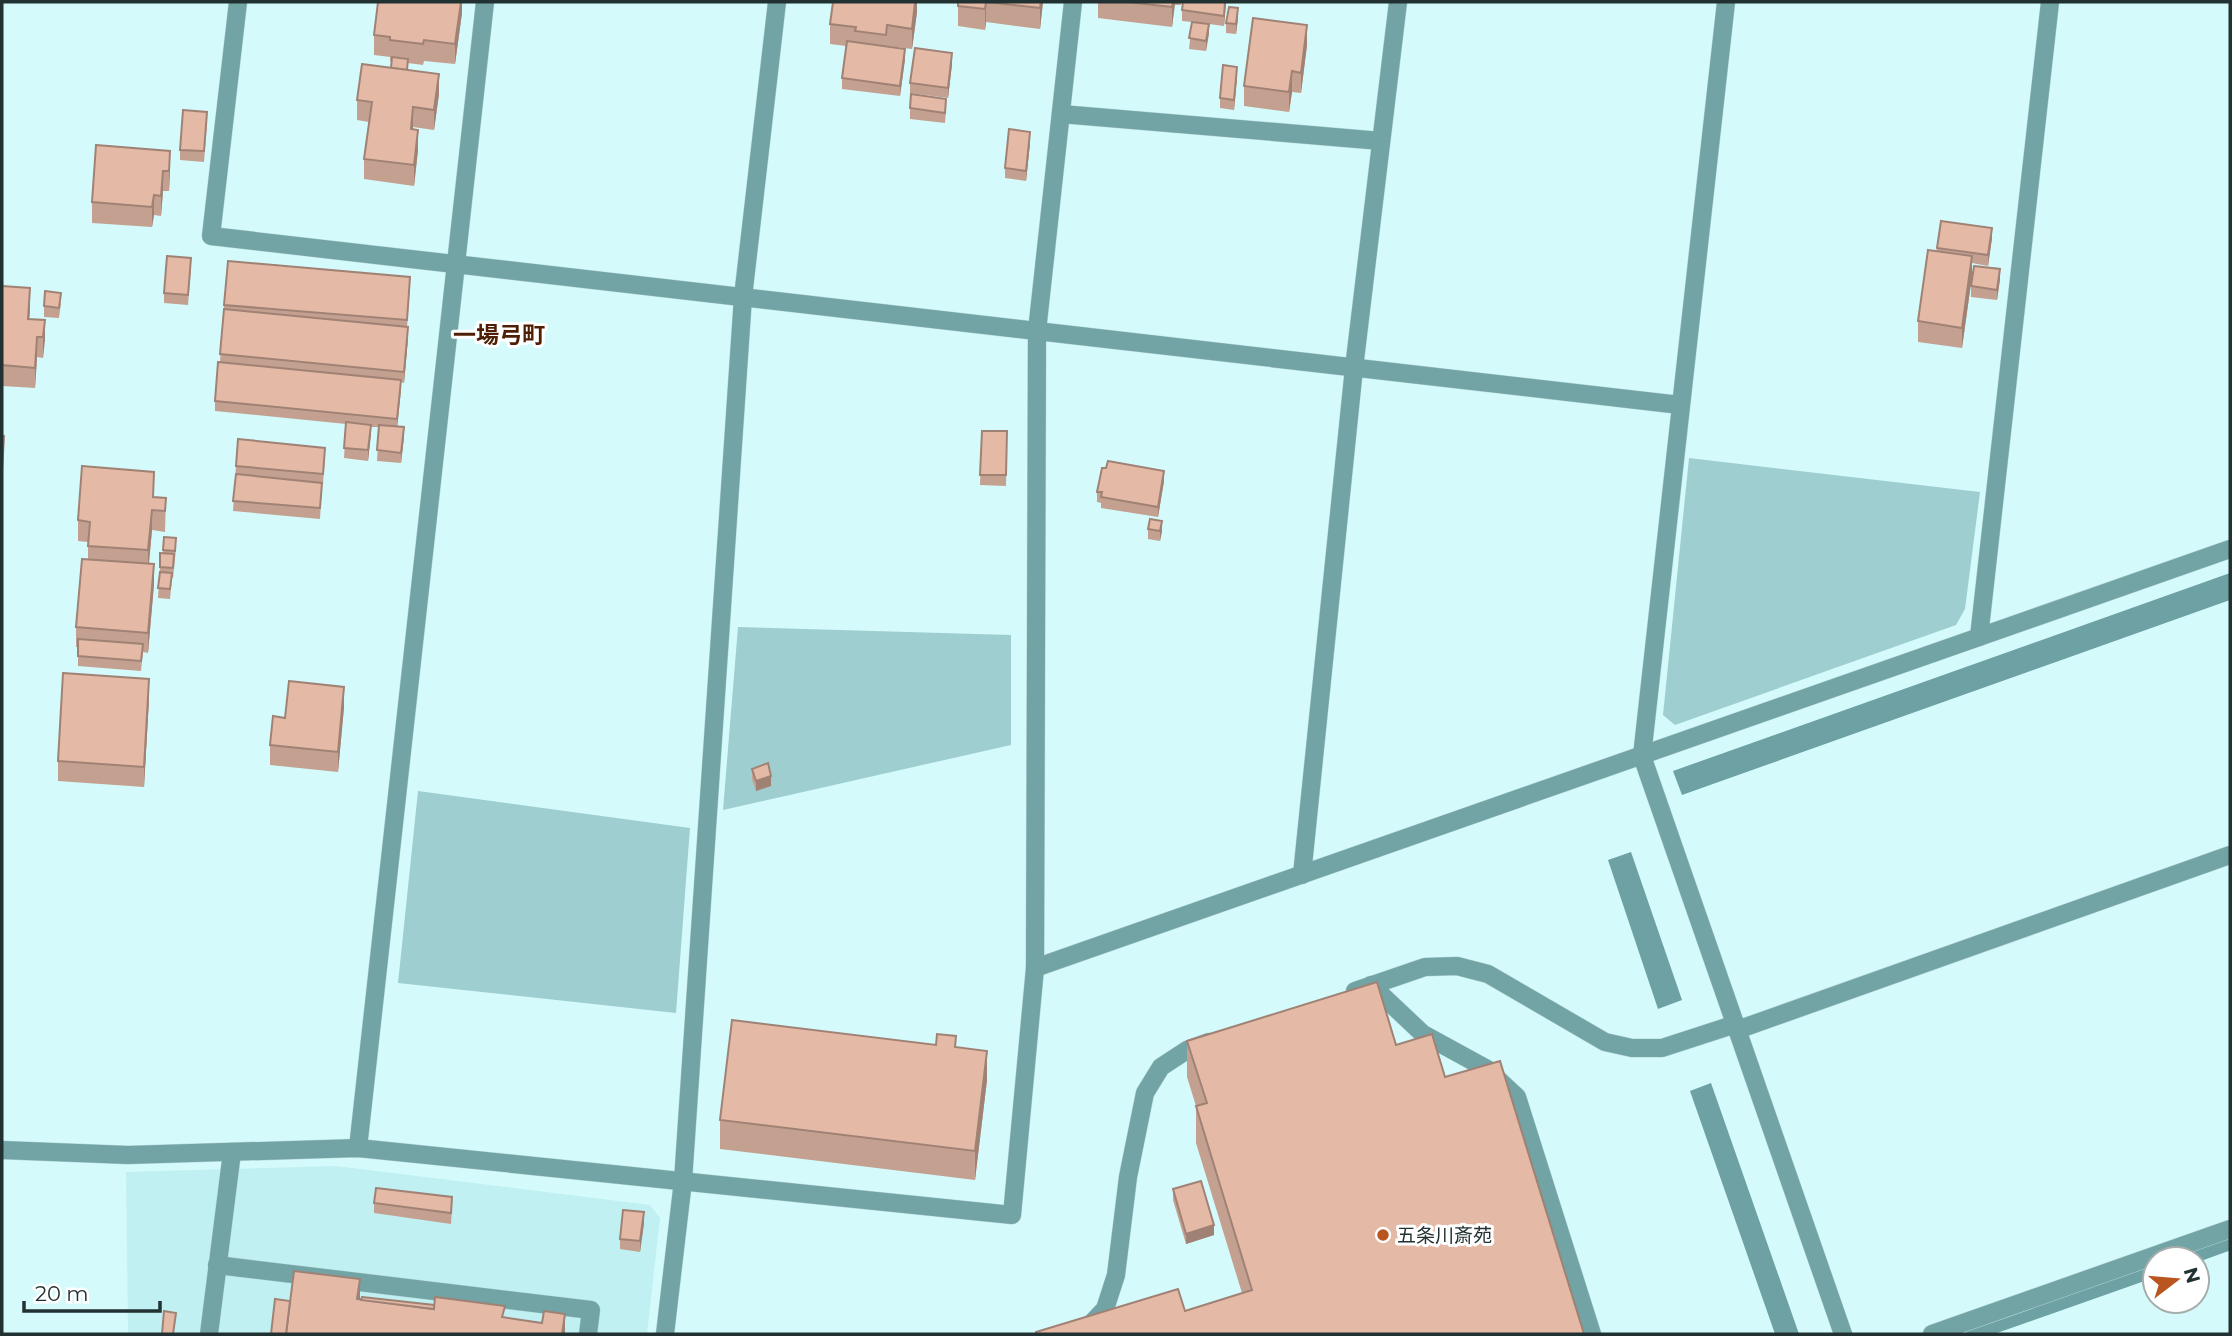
<svg xmlns="http://www.w3.org/2000/svg" width="2232" height="1336" viewBox="0 0 2232 1336" font-family="Montserrat,'Noto Sans JP',sans-serif">
	<rect width="100%" height="100%" fill="#d5fafc"/>
	<path fill="#c1f0f2" d="M336,1166L650,1205L660,1218L647,1334H128L126,1172Z"/>
	<g fill="#9fced0">
		<path d="M1689,458L1980,492L1965,609L1956,625L1675,725L1663,715Z"/>
		<path d="M738,627L1011,635V745L723,810Z"/>
		<path d="M418,791L690,828L676,1013L398,983Z"/>
	</g>
	<g fill="#6da1a4">
		<path d="M2230,573V600L1682,795L1673,771Z"/>
		<path d="M1631,852L1682,1000L1658,1009L1608,860Z"/>
		<path d="M1711,1083L1799,1334H1775L1690,1091Z"/>
	</g>
	<g fill="none" stroke-linecap="round" stroke-linejoin="round">
		<g stroke="#6da1a4" stroke-width="14">
			<path d="M2186,1259L2230,1243"/>
			<path d="M1973,1334L2155,1270"/>
		</g>
		<defs>
			<g id="lane">
				<path d="M1061,114L1381,141"/>
				<path d="M1371,985L1423,1034L1487,1069L1517,1097L1592,1334"/>
				<path d="M1355,991L1425,967L1457,966L1488,974L1605,1042L1632,1048H1662L1736,1024"/>
				<path d="M217,1265L591,1310L588,1334"/>
				<path d="M209,1334L232,1152"/>
				<path d="M1070,1334L1086,1329L1105,1309L1116,1275L1128,1177L1145,1093L1161,1067L1187,1050L1209,1042"/>
			</g>
			<g id="street">
				<path d="M238,2L211,236L1680,405"/>
				<path d="M1726,2L1642,756L1843,1334"/>
				<path d="M1979,637L2050,2"/>
				<path d="M1302,875L1354,368L1398,2"/>
				<path d="M1035,968L2230,549"/>
				<path d="M1737,1030L2230,855"/>
				<path d="M358,1148L485,2"/>
				<path d="M2,1150L128,1155L358,1148L1012,1215L1035,968L1037,331L1073,2"/>
				<path d="M665,1334L683,1181L743,297L777,2"/>
				<path d="M1932,1334L2230,1229"/>
			</g>
		</defs>
		<use href="#lane" stroke="#b5d6d7" stroke-width="19"/>
		<use href="#street" stroke="#b5d6d7" stroke-width="19"/>
		<use href="#lane" stroke="#72a3a5" stroke-width="18"/>
		<use href="#street" stroke="#72a3a5" stroke-width="18"/>
	</g>
	<g fill="#c4a090">
		<path d="M462,2V13L455,64L424,61L423,65L408,63V70L439,94L434,130L413,127L418,150L414,186L364,179V159L369,122L357,120V100L391,68V61H390V57L374,55V35Z"/>
		<path d="M917,2V12L912,49L887,46L905,59L900,96L842,89V78L846,46L830,44V24Z"/>
		<path d="M958,2H1043L1040,29L986,22L985,30L958,26Z"/>
		<path d="M1098,2H1181V5H1175L1172,27L1098,18Z"/>
		<path d="M1226,2L1224,26L1209,24L1206,51L1189,49L1192,22L1182,21V10Z"/>
		<path d="M1238,18L1236,34L1226,33V23Z"/>
		<path d="M1307,45L1301,93L1292,92L1289,112L1244,106V86Z"/>
		<path d="M952,64L948,98L910,93V83Z"/>
		<path d="M1237,77L1234,110L1220,108V98Z"/>
		<path d="M910,108L946,109L945,123L910,119Z"/>
		<path d="M207,123L204,162L180,160V150Z"/>
		<path d="M1030,143L1026,181L1005,178V168Z"/>
		<path d="M96,145L170,171L169,191H163L161,216L154,215L152,227L92,223V202Z"/>
		<path d="M1992,238L1988,266L1972,263V276L1962,348L1918,342V321L1937,248Z"/>
		<path d="M191,268L188,305L164,303V293Z"/>
		<path d="M2000,279L1997,300L1971,297V286Z"/>
		<path d="M2,286L30,309L29,319L45,320L43,358L37,357L35,388L2,386Z"/>
		<path d="M410,287L407,327L408,338L404,383L401,382L397,426L404,437L401,463L377,461L379,427H371L368,461L344,458L346,424L215,411V401L220,362L224,305Z"/>
		<path d="M61,303L59,318L44,317V306Z"/>
		<path d="M982,431H1007L1006,486L980,485Z"/>
		<path d="M325,458L323,484H322L320,519L233,511L236,466Z"/>
		<path d="M1164,481L1158,517L1101,508V503L1097,502V492Z"/>
		<path d="M154,497L166,498L165,532L152,530L149,564L154,584L148,653L143,652L141,671L78,666V647H76V627L88,559V542L78,541V520Z"/>
		<path d="M1148,529L1162,531L1160,541L1148,539Z"/>
		<path d="M164,537L176,549L173,578H172L170,599L158,598L160,567L163,553Z"/>
		<path d="M149,699L144,787L58,781V761Z"/>
		<path d="M344,707L338,772L270,765V745L285,718Z"/>
		<path d="M752,769L771,786L756,791L752,779Z"/>
		<path d="M1187,1041L1396,1045L1445,1077L1584,1334L1185,1311L1242,1293L1196,1143V1106L1187,1077Z"/>
		<path d="M936,1045L956,1048L987,1080L975,1180L720,1149V1120Z"/>
		<path d="M1173,1189L1214,1235L1186,1244L1173,1200Z"/>
		<path d="M374,1203L452,1208L451,1224L374,1213Z"/>
		<path d="M644,1223L640,1252L620,1249V1239Z"/>
	</g>
	<g fill="#a08275">
		<path d="M461,2H462V13L455,64V44Z"/>
		<path d="M915,2H917V12L912,49V29Z"/>
		<path d="M986,2V22L985,30V9Z"/>
		<path d="M1041,2H1043L1040,29V8Z"/>
		<path d="M1173,2H1175L1172,27V7Z"/>
		<path d="M1225,2H1226L1224,26V16Z"/>
		<path d="M1238,8V18L1236,34V24Z"/>
		<path d="M1209,24V34L1206,51V41Z"/>
		<path d="M1307,25V45L1301,93V73Z"/>
		<path d="M905,49V59L900,96V86Z"/>
		<path d="M952,53V64L948,98V88Z"/>
		<path d="M1237,67V77L1234,110V100Z"/>
		<path d="M1292,71V92L1289,112V92Z"/>
		<path d="M439,74V94L434,130V110Z"/>
		<path d="M413,107V127L411,149V129Z"/>
		<path d="M418,130V150L414,186V165Z"/>
		<path d="M1030,132V143L1026,181V171Z"/>
		<path d="M170,151V171L169,191V171Z"/>
		<path d="M163,171V191L161,216V196Z"/>
		<path d="M154,195V215L152,227V207Z"/>
		<path d="M1992,228V238L1988,266V255Z"/>
		<path d="M1972,256V276L1962,348V328Z"/>
		<path d="M2000,269V279L1997,300V290Z"/>
		<path d="M30,288V309L28,339V319Z"/>
		<path d="M45,320V340L43,358V337Z"/>
		<path d="M408,327V338L404,383V372Z"/>
		<path d="M37,337V357L35,388V368Z"/>
		<path d="M401,380V390L397,429V419Z"/>
		<path d="M371,425V435L368,461V450Z"/>
		<path d="M404,427V437L401,463V453Z"/>
		<path d="M1164,471V481L1158,517V507Z"/>
		<path d="M152,510V530L148,571V550Z"/>
		<path d="M1162,521V531L1160,541V531Z"/>
		<path d="M154,564V584L148,653V633Z"/>
		<path d="M149,679V699L144,787V767Z"/>
		<path d="M344,687V707L338,772V752Z"/>
		<path d="M771,776V786L756,791V781Z"/>
		<path d="M987,1051V1080L975,1180V1151Z"/>
		<path d="M644,1212V1223L640,1252V1241Z"/>
		<path d="M1214,1225V1235L1186,1244V1234Z"/>
		<path d="M360,1279V1308L357,1299Z"/>
		<path d="M565,1314V1334H562Z"/>
	</g>
	<g fill="#e4baa7" stroke="#a08275" stroke-width="2">
		<path d="M378,2H461L455,44L424,40L423,44L390,40V37L374,35Z"/>
		<path d="M833,2H915L912,29L887,25L886,35L855,31L856,27L830,24Z"/>
		<path d="M958,2H1041L1040,8L986,2L985,9L958,6Z"/>
		<path d="M1127,2H1173L1172,7Z"/>
		<path d="M1183,2H1225L1224,16L1182,10Z"/>
		<path d="M1229,7L1238,8L1236,24L1226,23Z"/>
		<path d="M1253,18L1307,25L1301,73L1292,71L1289,92L1244,86Z"/>
		<path d="M1192,22L1209,24L1206,41L1189,38Z"/>
		<path d="M847,41L905,49L900,86L842,78Z"/>
		<path d="M915,48L952,53L948,88L910,83Z"/>
		<path d="M392,57L408,59L407,70L391,68Z"/>
		<path d="M362,64L439,74L434,110L413,107L411,129L418,130L414,165L364,159L372,102L357,100Z"/>
		<path d="M1223,65L1237,67L1234,100L1220,98Z"/>
		<path d="M911,94L946,99L945,113L910,108Z"/>
		<path d="M183,110L207,112L204,151L180,150Z"/>
		<path d="M1009,129L1030,132L1026,171L1005,168Z"/>
		<path d="M96,145L170,151L169,171H163L161,196L154,195L152,207L92,202Z"/>
		<path d="M1941,221L1992,228L1988,255L1937,248Z"/>
		<path d="M1928,250L1972,256L1962,328L1918,321Z"/>
		<path d="M167,256L191,258L188,295L164,293Z"/>
		<path d="M228,261L410,277L407,320L224,305Z"/>
		<path d="M1974,266L2000,269L1997,290L1971,286Z"/>
		<path d="M2,286L30,288L28,319L45,320L43,337H37L35,368L2,365Z"/>
		<path d="M45,291L61,293L59,308L44,306Z"/>
		<path d="M224,309L408,327L404,372L220,354Z"/>
		<path d="M218,362L401,380L397,419L215,401Z"/>
		<path d="M346,422L371,425L368,450L344,448Z"/>
		<path d="M379,425L404,427L401,453L377,450Z"/>
		<path d="M982,431H1007L1006,475H980Z"/>
		<path d="M2,435L4,436L2,471Z"/>
		<path d="M238,439L325,448L323,474L236,466Z"/>
		<path d="M1108,461L1164,471L1158,507L1101,497L1102,492H1097L1102,468H1106Z"/>
		<path d="M82,466L154,472L153,497L166,498L165,511L152,510L148,550L88,546L90,522L78,520Z"/>
		<path d="M236,474L322,483L320,508L233,501Z"/>
		<path d="M1150,519L1162,521L1160,531L1148,529Z"/>
		<path d="M164,537L176,538L175,551L163,550Z"/>
		<path d="M160,553L174,554L173,568L160,567Z"/>
		<path d="M82,559L154,564L148,633L76,627Z"/>
		<path d="M160,572L172,573L170,589L158,588Z"/>
		<path d="M78,639L143,644L141,661L78,656Z"/>
		<path d="M63,673L149,679L144,767L58,761Z"/>
		<path d="M289,681L344,687L338,752L270,745L273,716L285,718Z"/>
		<path d="M768,763L771,776L756,781L752,769Z"/>
		<path d="M1377,982L1396,1045L1432,1034L1445,1077L1500,1061L1584,1334H1036V1332L1178,1289L1185,1311L1252,1290L1196,1106L1207,1103L1187,1041Z"/>
		<path d="M732,1020L936,1045L937,1034L956,1036L955,1047L987,1051L975,1151L720,1120Z"/>
		<path d="M1201,1181L1214,1225L1186,1234L1173,1189Z"/>
		<path d="M376,1188L452,1197L451,1213L374,1203Z"/>
		<path d="M623,1210L644,1212L640,1241L620,1239Z"/>
		<path d="M294,1271L360,1279L357,1299L434,1309L435,1297L505,1306L502,1317L542,1323L544,1311L565,1314L562,1334H286Z"/>
		<path d="M362,1297L434,1305V1309L361,1300Z"/>
		<path d="M275,1299L290,1301L286,1334H271Z"/>
		<path d="M164,1311L176,1313L173,1334H162Z"/>
	</g>
	<circle fill="#b9551f" stroke="#fff" stroke-width="2.5" cx="1383" cy="1235" r="7"/>
	<g text-anchor="middle" stroke-width="6" stroke-linejoin="round" paint-order="stroke">
		<g font-size="19" fill="#223131" stroke="#fff" text-anchor="start">
			<text x="1397" y="1242">五条川斎苑</text>
		</g>
		<g font-size="23" font-weight="bold" fill="#4e1f05" stroke="#fff">
			<text x="499" y="343">一場弓町</text>
		</g>
	</g>
	<rect width="2232" height="1336" fill="none" stroke="#223131" stroke-width="7"/>
	<g transform="translate(2176 1280) rotate(74)"><circle r="33" fill="#ffffff" stroke="#a7adad" stroke-width="2"/>
	<path d="M0-5L12 26L0 18L-12 26Z" fill="#b9551f"/>
	<text y="-10" font-size="19" font-weight="bold" text-anchor="middle" fill="#223131">N</text>
	</g>
	<path d="M24 1301v10h136v-10" fill="none" stroke="#223131" stroke-width="3.5"/>
	<text x="35" y="1301" font-size="21" fill="#223131" stroke="#ffffff" stroke-width="5" paint-order="stroke">20 m</text>
</svg>
